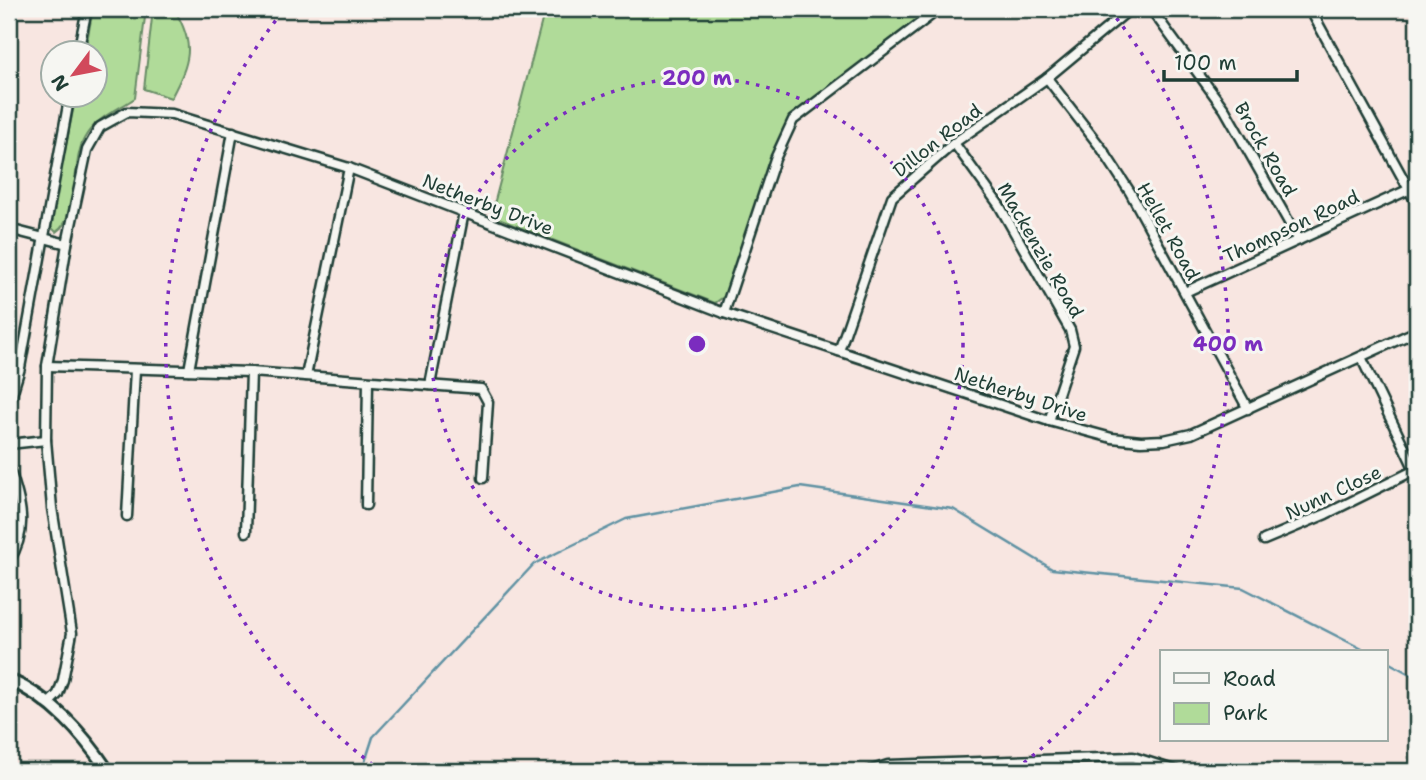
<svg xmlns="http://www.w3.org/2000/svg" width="1426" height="780" viewBox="0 0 1426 780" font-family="'Shantell Sans',sans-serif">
	<rect width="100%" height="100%" fill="#f8e6e1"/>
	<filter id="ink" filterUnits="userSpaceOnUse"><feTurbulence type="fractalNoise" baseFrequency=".0143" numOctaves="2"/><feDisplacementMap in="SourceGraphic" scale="14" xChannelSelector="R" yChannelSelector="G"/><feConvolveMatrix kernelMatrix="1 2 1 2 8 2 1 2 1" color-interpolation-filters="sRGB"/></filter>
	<g filter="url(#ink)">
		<g fill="#b0db99" stroke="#688c66" stroke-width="2">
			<path d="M93,9H146L135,98C116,111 95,118 84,139C71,163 80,217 56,232L50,226L76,95L94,94V52H85Z"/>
			<path d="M153,9H174C196,45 190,62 171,98L144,89Z"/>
			<path d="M545,9H930L791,119L726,295L715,303L491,216Z"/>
		</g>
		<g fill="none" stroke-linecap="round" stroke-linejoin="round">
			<g stroke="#6092a3" stroke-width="2.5">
				<path d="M1386,661L1417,678"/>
				<path d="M362,771L373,737L534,564L626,519L800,487L953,509L1052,569L1243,588L1368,652"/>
			</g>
			<defs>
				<g id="street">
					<path d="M1151,9L1225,110L1299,240"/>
					<path d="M1310,9L1417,204"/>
					<path d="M78,52L87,9"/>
					<path d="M1047,78L1102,149L1130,192L1248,409"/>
					<path d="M954,143L999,205L1070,330L1074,346L1049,421"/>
					<path d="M9,229L67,244"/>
					<path d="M1185,292L1410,189"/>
					<path d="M724,313L775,159L793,120L939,9"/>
					<path d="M839,351L892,197L954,143L1047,78L1130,9"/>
					<path d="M1361,357L1417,474"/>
					<path d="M47,366L251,372L481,389L488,402L483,478"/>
					<path d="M189,370L233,132"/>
					<path d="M306,376L349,168"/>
					<path d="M430,385L464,212"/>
					<path d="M9,404L20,368L70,94"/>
					<path d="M9,444L46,440"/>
					<path d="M9,468C21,501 29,530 9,561"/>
					<path d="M366,505L368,382"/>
					<path d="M127,516L135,370"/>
					<path d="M246,532L251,372"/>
					<path d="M1264,540L1326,514L1415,470"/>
					<path d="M49,703L58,694L63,680L72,633L52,508L46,440L47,366L67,244L87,150L100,127L127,112L172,114L349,168L724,313L1049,421L1112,438L1141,441L1164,440L1191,434L1417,331"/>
					<path d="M869,771L888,765L1133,757L1177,771"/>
				</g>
				<path id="secondary" d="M9,680C52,698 83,734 108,771"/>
			</defs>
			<use href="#street" stroke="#1f3d34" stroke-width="13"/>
			<use href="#secondary" stroke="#1f3d34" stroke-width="16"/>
			<use href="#street" stroke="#f6f6f2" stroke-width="8"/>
			<use href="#secondary" stroke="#f6f6f2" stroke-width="10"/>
		</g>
	</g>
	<g fill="none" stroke="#7b2cbf" stroke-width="3.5" stroke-dasharray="3.5 7">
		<circle cx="697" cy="344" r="266"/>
		<path d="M381 771A531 531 0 0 1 284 10M1110 10A531 531 0 0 1 1013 771"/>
	</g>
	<g text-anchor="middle" stroke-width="6" stroke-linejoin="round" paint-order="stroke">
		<g font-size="19" fill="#1f3d34" stroke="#f6f6f2">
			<text transform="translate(937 140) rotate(-38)" y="7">Dillon Road</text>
			<text transform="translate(1266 149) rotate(60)" y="7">Brock Road</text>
			<text transform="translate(488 204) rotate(21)" y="7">Netherby Drive</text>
			<text transform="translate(1291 226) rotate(-25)" y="7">Thompson Road</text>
			<text transform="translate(1169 231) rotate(61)" y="7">Hellet Road</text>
			<text transform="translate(1041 250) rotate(60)" y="7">Mackenzie Road</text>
			<text transform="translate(1021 394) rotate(18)" y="7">Netherby Drive</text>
			<text transform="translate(1333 492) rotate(-25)" y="7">Nunn Close</text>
		</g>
	</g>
	<circle cx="697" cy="344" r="10" fill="#7b2cbf" stroke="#f6f6f2" stroke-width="3.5"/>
	<g font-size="21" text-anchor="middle" font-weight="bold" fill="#7b2cbf" stroke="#f6f6f2" stroke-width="6" stroke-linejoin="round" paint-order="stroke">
		<text x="697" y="85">200 m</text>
		<text x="1228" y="351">400 m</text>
	</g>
	<rect width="1426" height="780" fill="none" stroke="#f6f6f2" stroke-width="35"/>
	<rect x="18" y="18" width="1391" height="745" fill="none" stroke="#1f3d34" stroke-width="2.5" filter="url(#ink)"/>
	<rect x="1160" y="650" width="228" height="91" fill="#f6f6f2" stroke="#a0aca6" stroke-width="2"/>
	<rect x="1174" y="673" width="35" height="10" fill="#f6f6f2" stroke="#a0aca6" stroke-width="2"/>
	<text x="1223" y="686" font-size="21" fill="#1f3d34">Road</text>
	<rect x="1174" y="703" width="35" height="21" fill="#b0db99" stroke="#a0aca6" stroke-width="2"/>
	<text x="1223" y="720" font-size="21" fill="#1f3d34">Park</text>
	<g transform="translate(74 74) rotate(238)"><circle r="33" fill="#f6f6f2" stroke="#a0aca6" stroke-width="2"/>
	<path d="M0-5L12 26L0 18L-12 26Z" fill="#d1495b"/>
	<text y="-10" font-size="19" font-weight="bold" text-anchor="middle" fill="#1f3d34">N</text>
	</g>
	<path d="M1164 70v10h133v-10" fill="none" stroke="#1f3d34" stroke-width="3.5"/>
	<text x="1174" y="70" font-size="21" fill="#1f3d34" stroke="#f6f6f2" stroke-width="5" paint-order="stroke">100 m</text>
</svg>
